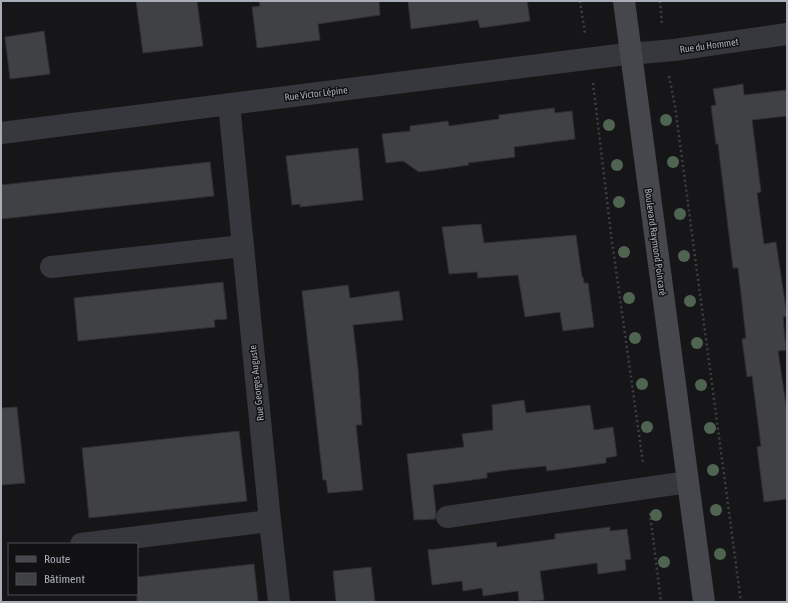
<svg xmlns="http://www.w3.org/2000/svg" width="788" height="603" viewBox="0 0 788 603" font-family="'Asap Condensed',sans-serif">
	<rect width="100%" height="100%" fill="#161618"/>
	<g fill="#404145" stroke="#303034">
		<path d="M136,1H197L203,46L143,53Z"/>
		<path d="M259,1H379L380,15L318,24L320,40L257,48L252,7L260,6Z"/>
		<path d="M408,1H527L530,21L480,28L478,20L411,29Z"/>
		<path d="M44,31L50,74L10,79L5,37Z"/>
		<path d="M743,84L744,95L787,90V116L752,120L761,192L757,193L764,244L776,242L787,316L783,317L786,350L778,351L787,412V499L764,502L757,447L761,446L752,376L747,377L742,339L746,338L738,268H733L718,144H716L711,106L716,105L713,89Z"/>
		<path d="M554,108L555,113L572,111L575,139L514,147L515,157L468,163L469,165L435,170L419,172L403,161L386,163L382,134L410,131V126L448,121L449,126L499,119V115Z"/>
		<path d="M358,148L363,200L300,207V204L292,205L286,156Z"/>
		<path d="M210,162L214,196L1,219V185Z"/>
		<path d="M481,224L484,243L576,235L582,277H583L584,283H588L594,327L563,331L560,312L525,317L518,275L478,278L477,272L449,274L442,227Z"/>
		<path d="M223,282L227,319L214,320L215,327L78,341L74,298Z"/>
		<path d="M348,285L350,298L399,291L403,320L353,325L358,369L362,425H356L363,490L328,493L326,480H323L302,291Z"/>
		<path d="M524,400L526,413L590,405L594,430L613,427L617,456L606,458V463L547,471L546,466L508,470L487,473V478L433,485L436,512L435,519L414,520L407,454L464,447L462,434L493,430L492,405Z"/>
		<path d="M17,407L25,483L1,485V408Z"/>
		<path d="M239,431L247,501L89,518L82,448Z"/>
		<path d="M610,527V531L627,529L631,559L625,560L626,570L598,574L597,563L540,571L544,600L519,602L518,591L483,596L482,588L463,591L462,581L432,585L428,550L496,542L497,547L555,539V534Z"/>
		<path d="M254,564L258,601L245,602H137V577Z"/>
		<path d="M371,567L375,602H336L333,571Z"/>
	</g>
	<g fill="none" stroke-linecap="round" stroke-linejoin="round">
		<g stroke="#3d3f44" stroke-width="2.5" stroke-dasharray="2 3" stroke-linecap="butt">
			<path d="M580,1L585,33"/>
			<path d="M660,1L662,25"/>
			<path d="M669,76L675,106L741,602"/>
			<path d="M593,83L611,234L643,463"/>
			<path d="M650,513L661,602"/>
		</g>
		<g stroke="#37383d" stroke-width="22">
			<path d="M229,104L270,521L279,602"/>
			<path d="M1,133L618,55L674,50L787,34"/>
			<path d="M51,267L242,246"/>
			<path d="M447,517L688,482"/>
			<path d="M81,544L270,521"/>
		</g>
		<path stroke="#45474d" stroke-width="22" d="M624,1L704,602"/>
	</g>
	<g fill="#506452">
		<circle cx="666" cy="120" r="6"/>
		<circle cx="609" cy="125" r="6"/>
		<circle cx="673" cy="162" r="6"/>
		<circle cx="617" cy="165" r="6"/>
		<circle cx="619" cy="202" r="6"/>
		<circle cx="680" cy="214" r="6"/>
		<circle cx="624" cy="252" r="6"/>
		<circle cx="684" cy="256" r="6"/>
		<circle cx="629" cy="298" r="6"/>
		<circle cx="690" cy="301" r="6"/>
		<circle cx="635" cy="338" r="6"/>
		<circle cx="697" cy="343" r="6"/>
		<circle cx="642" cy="384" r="6"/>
		<circle cx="701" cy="385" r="6"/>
		<circle cx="647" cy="427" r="6"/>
		<circle cx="710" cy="428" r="6"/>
		<circle cx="713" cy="470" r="6"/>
		<circle cx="716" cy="510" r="6"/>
		<circle cx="656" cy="515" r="6"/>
		<circle cx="720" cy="554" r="6"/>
		<circle cx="664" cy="562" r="6"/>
	</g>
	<g text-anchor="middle" stroke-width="3" stroke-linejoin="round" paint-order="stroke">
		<g font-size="10" fill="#a8adb8" stroke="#111113">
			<text transform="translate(709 45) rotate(-8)" y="4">Rue du Hommet</text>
			<text transform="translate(316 93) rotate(-7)" y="4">Rue Victor Lépine</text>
			<text transform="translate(656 242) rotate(82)" y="4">Boulevard Raymond Poincaré</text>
			<text transform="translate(256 383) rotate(-96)" y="4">Rue Georges Auguste</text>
		</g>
	</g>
	<rect width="788" height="603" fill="none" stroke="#a8adb8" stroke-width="4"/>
	<rect x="8" y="543" width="130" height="52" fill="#111113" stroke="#4d4f55"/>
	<rect x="16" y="556" width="20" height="6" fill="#45474d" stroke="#4d4f55"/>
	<text x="44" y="563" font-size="12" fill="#a8adb8">Route</text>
	<rect x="16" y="573" width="20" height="12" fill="#404145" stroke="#4d4f55"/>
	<text x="44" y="583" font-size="12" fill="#a8adb8">Bâtiment</text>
</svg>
